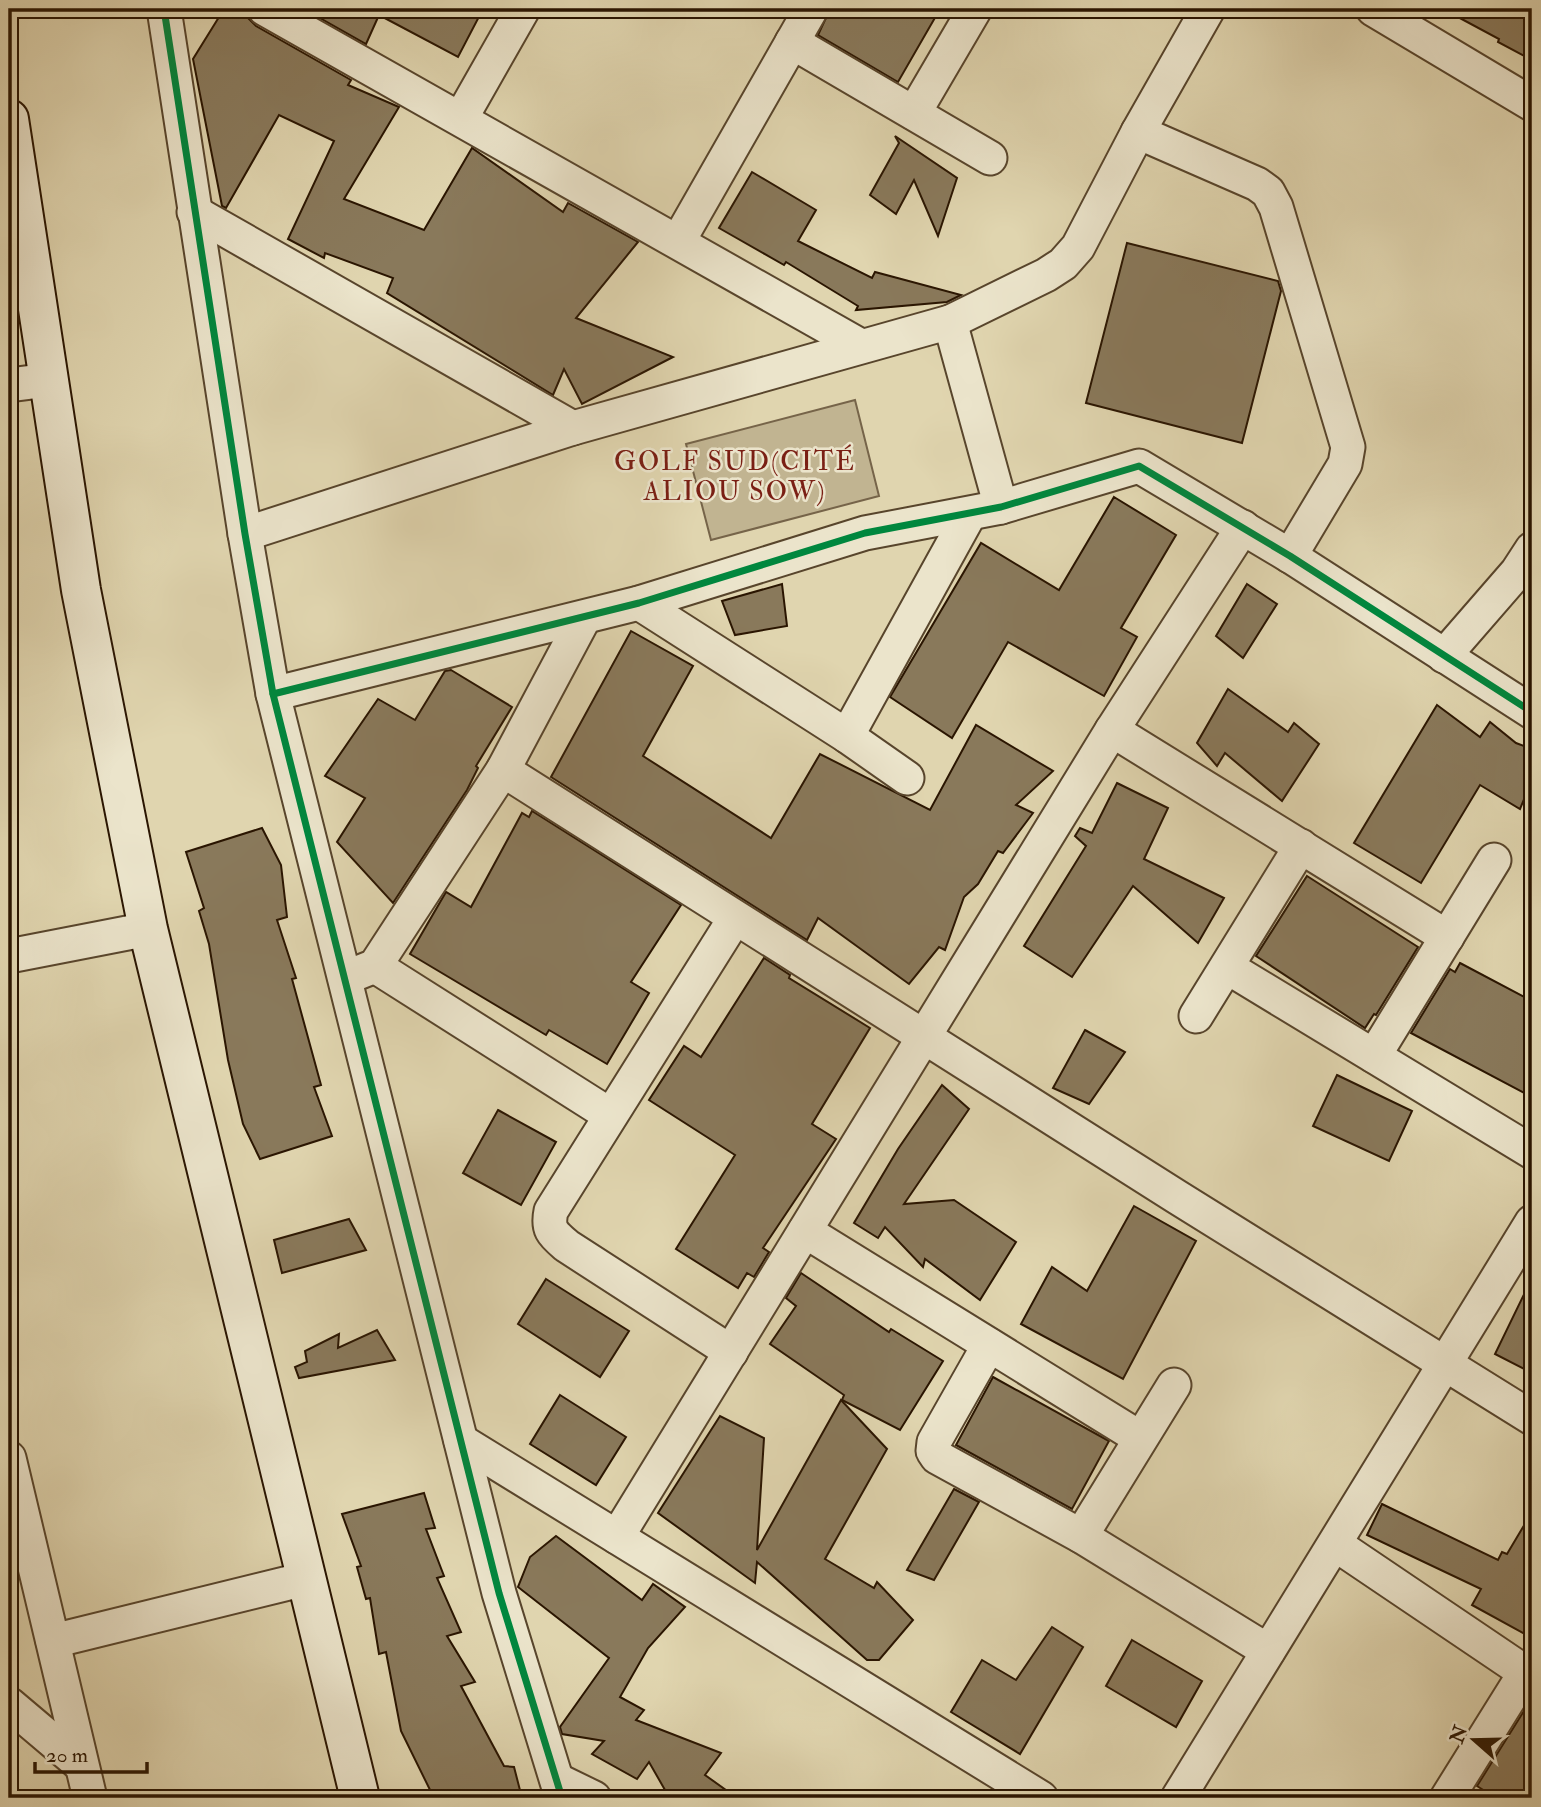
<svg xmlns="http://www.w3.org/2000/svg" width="1541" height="1807" viewBox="0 0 1541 1807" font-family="'IM FELL Double Pica',serif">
	<rect width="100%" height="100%" fill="#e0d5af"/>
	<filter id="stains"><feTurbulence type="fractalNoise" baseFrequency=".00286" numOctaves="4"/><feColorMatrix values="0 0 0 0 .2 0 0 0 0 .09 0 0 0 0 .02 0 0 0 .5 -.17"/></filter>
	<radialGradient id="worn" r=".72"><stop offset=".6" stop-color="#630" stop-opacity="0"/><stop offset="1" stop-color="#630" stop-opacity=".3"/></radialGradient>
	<path fill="#c1b491" stroke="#766449" stroke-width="2" d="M855,400L879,496L711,540L686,444Z"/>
	<g fill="#89795b" stroke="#2a1501" stroke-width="2">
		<path d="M224,9H246L248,18L256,26L351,80L348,85L399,107L344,199L424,230L472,148L563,212L568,203L638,242L576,318L673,357L582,404L564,369L553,395L387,293L393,278L325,253L324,258L288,239L334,141L279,115L226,208L222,206L193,59Z"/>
		<path d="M304,9H483L458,57L379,15L366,44Z"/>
		<path d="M830,9H940L898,82L818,35Z"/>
		<path d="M1443,9H1532V60L1498,42L1499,39Z"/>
		<path d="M895,136L957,178L938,236L914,180L896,214L870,195L899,143Z"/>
		<path d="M752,172L816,210L798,241L872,278L875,272L961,295L947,302L856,310L858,306L786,262L784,265L719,228Z"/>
		<path d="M1127,243L1278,281L1281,291L1242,443L1086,403Z"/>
		<path d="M1114,497L1176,535L1121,628L1137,637L1104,696L1008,642L952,738L890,697L981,543L1059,590Z"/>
		<path d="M782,584L787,626L735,635L722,601Z"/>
		<path d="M1247,584L1277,604L1243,658L1216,636Z"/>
		<path d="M631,631L693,666L643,756L771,838L820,754L930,810L976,725L1053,771L1016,805L1033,813L1003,853L998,851L978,884L964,897L945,950L939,947L909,984L818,918L807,940L551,777Z"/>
		<path d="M451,670L512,707L476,766L478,768L467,790L393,903L337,842L365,798L325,776L378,699L415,720L445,671Z"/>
		<path d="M1228,689L1288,732L1294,723L1319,744L1282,801L1225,753L1217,766L1197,743Z"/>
		<path d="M1437,705L1480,737L1490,722L1516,743L1532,749V780L1520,809L1480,785L1421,883L1354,843Z"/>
		<path d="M1117,783L1168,808L1144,859L1224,898L1198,943L1133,886L1072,977L1024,946L1086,846L1075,836L1080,828L1092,833Z"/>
		<path d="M532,811L681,905L631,982L649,993L607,1064L549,1030L546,1035L410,954L446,892L471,907L522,813L529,817Z"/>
		<path d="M262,828L281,865L287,917L277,920L296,978L292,979L321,1085L314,1087L332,1136L260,1159L243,1124L228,1060L209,944L199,911L204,908L186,852Z"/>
		<path d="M1307,876L1418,947L1376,1015L1374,1014L1365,1028L1256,956Z"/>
		<path d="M764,958L790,975L789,978L870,1028L812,1124L836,1139L763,1248L769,1252L754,1277L747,1273L738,1288L676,1249L735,1155L649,1100L684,1046L701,1057Z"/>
		<path d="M1460,963L1532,1001V1097L1411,1033L1450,969L1455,972Z"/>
		<path d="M1085,1030L1125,1052L1089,1104L1053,1088Z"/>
		<path d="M1337,1075L1412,1111L1389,1161L1313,1126Z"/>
		<path d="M942,1085L969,1109L904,1204L954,1200L1016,1242L980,1300L925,1259L923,1267L885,1227L878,1238L854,1223L898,1149Z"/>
		<path d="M498,1110L556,1142L521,1205L463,1173Z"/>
		<path d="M1134,1206L1196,1241L1123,1379L1021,1324L1052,1267L1087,1291Z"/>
		<path d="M349,1219L366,1250L282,1273L274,1240Z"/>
		<path d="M801,1273L889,1332L891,1329L943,1361L900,1430L842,1400L844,1395L770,1344L796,1306L786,1298Z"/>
		<path d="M1532,1278V1373L1495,1354Z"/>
		<path d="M546,1279L629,1331L600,1377L518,1324Z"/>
		<path d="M377,1330L395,1360L299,1378L295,1367L307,1362L305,1351L339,1334L338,1348Z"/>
		<path d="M993,1377L1109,1441L1072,1509L956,1445Z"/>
		<path d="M560,1395L626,1437L596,1485L530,1444Z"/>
		<path d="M841,1400L887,1449L825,1559L874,1588L877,1582L913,1620L879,1660H867L757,1562L755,1583L658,1513L720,1416L764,1438L757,1550Z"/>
		<path d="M954,1489L979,1502L934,1580L907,1570Z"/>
		<path d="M424,1493L435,1528L426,1529L444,1576L437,1578L461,1632L447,1636L475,1682L461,1686L504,1766L514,1767L522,1798H434L401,1731L386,1652L379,1654L370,1598L366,1599L357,1567L361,1566L342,1514Z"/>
		<path d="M1382,1504L1498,1560L1502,1552L1507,1554L1532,1512V1638L1472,1605L1481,1589L1367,1535Z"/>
		<path d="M556,1536L642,1600L653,1584L685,1607L648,1648L620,1697L644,1710L636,1720L721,1753L705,1775L737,1798L669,1797L649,1762L637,1779L592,1754L604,1741L562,1734L560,1727L609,1658L518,1587L530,1557Z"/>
		<path d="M1052,1627L1083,1647L1020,1754L951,1712L982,1660L1016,1680Z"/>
		<path d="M1132,1640L1202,1681L1176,1727L1106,1686Z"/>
		<path d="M1532,1698V1798H1496L1477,1786Z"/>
	</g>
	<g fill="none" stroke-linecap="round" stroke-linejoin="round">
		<defs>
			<g id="minor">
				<path d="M164,9L245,534L273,694L499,1593L562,1798"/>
				<path d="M265,9L861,346"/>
				<path d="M1373,9L1532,104"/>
				<path d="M792,42L990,158"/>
				<path d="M914,113L975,9"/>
				<path d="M461,118L523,9"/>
				<path d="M1138,132L1257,184L1268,192L1276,207L1348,447L1345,464L1290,556"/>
				<path d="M194,212L573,428"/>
				<path d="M679,240L811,9"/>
				<path d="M950,322L1001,507"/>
				<path d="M9,385L48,380"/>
				<path d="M245,534L573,428L950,322L1046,275L1063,264L1078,247L1138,132L1208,9"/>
				<path d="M639,603L847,736L907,778"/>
				<path d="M1444,656L1517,572L1532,549"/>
				<path d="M273,694L639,603L865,533L1001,507L1139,466L1290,556L1532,712"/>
				<path d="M1112,730L1447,937"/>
				<path d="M847,736L969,515"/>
				<path d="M503,770L1177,1197L1532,1418"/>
				<path d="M9,956L148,929"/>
				<path d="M375,966L610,1115"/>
				<path d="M1227,967L1532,1152"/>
				<path d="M345,978L375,966L503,770L584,618"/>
				<path d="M1196,1016L1301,846"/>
				<path d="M1374,1056L1494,860"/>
				<path d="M805,1231L1140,1438"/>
				<path d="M989,1345L934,1442L933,1451L937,1457L1081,1536L1268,1651"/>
				<path d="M731,1352L567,1246C553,1234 547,1230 551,1211L735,918"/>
				<path d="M461,1441L1041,1798"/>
				<path d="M9,1458L90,1798"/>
				<path d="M1081,1536L1174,1385"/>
				<path d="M617,1537L1112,730L1243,527"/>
				<path d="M1335,1544L1532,1677"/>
				<path d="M53,1641L305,1579"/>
				<path d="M9,1704L80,1764"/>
				<path d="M557,1780L594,1798"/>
				<path d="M1178,1798L1532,1222"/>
				<path d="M1447,1798L1525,1673"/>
			</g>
			<path id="secondary" d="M9,119L81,590L148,929L360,1798"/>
		</defs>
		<use href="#minor" stroke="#58452c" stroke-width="37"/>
		<use href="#secondary" stroke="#2a1501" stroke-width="42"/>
		<use href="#minor" stroke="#ebe4cb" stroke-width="33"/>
		<use href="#secondary" stroke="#ebe4cb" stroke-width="38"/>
		<defs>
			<g id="cycleway">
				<path d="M164,9L245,534L273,694L499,1593L562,1798"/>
				<path d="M273,694L639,603L865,533L1001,507L1139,466L1290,556L1532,712"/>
			</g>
		</defs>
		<use href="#cycleway" stroke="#ebe4cb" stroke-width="11"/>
		<use href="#cycleway" stroke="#00873e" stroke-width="7"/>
	</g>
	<g text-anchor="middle" stroke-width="5" stroke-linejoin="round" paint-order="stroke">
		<g font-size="26" letter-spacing="2" fill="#7a1f14" stroke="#ebe4cb">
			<text x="735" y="470">GOLF SUD(CITÉ<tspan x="735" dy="30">ALIOU SOW)</tspan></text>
		</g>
	</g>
	<rect width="1541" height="1807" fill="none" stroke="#e0d5af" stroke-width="35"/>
	<rect x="10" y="10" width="1520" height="1786" fill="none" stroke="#2a1501" stroke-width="3.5"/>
	<rect x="18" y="18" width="1506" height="1772" fill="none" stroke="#2a1501" stroke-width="2"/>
	<g transform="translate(1474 1740) rotate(290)" stroke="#ebe4cb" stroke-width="5" paint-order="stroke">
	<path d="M0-5L12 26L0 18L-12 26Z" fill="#2a1501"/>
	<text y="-10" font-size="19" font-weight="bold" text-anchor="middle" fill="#2a1501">N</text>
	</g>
	<path d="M35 1762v10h112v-10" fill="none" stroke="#2a1501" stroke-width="3.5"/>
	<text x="46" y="1762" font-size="21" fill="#2a1501" stroke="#ebe4cb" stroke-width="5" paint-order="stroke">20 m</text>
	<rect width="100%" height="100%" filter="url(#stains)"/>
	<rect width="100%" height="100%" fill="url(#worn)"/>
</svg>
